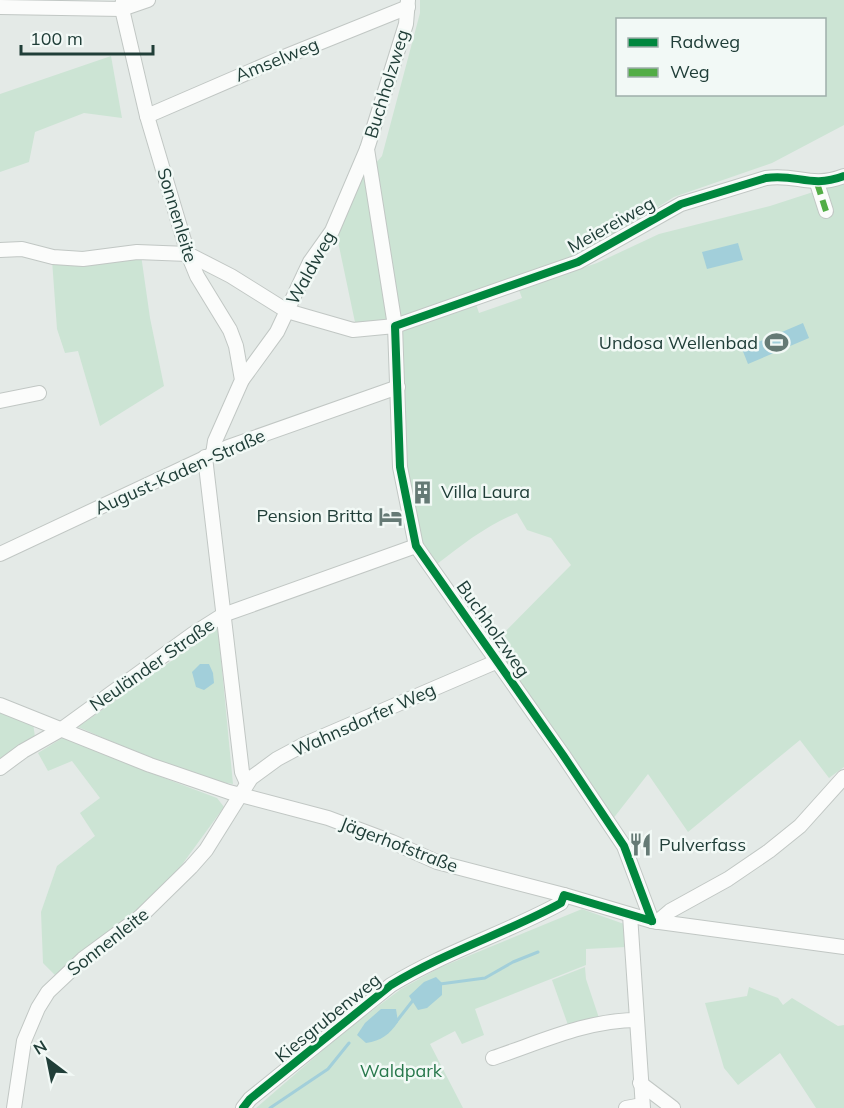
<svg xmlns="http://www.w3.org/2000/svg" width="844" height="1108" viewBox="0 0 844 1108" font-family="Mulish,sans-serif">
	<rect width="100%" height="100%" fill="#e4eae7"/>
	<g fill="#cce4d4" fill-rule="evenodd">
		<path d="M420,0H844V125L772,163L674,197L602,242L575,256L405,316L356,327L332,213L382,156L420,13ZM618,20H824V94H618Z"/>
		<path d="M111,56L122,118L84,113L35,132L29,162L0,172V94Z"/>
		<path d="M844,182V767L829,778L800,740L688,832L648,774L612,820L493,644L571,565L551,538L527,530L517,513C487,525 463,544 437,564L421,540L403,472L402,330L476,304L479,313L522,298L519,290L597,263L659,234L770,206Z"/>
		<path d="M141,255L150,318L164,386L100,426L78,351L65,353L57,329L52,260Z"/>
		<path d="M218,628L233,784C182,776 126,747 78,727Z"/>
		<path d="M0,711L33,723L35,737L0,761Z"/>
		<path d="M64,737L135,767L217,798L224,807L170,881L113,931L55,975L43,963L41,912L57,866L95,836L80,813L100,798L72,761L48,771L38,753Z"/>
		<path d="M582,909L624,924L626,947L586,949V965L475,1009L484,1035L462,1044L455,1031L430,1044L463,1108H256L345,1031L401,989L439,968Z"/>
		<path d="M585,967L586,979L599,1018L568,1025L552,980Z"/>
		<path d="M749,987L778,998L783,1005L792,998L838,1026L844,1025V1108H816L780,1053L738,1085L724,1068L705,1003L747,996Z"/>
	</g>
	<g fill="#a2cfda">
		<path d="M738,243L743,260L707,269L702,252Z"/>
		<path d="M803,323L809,338L748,364L742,349Z"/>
		<path d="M200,664H209L213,673L214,683L204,690L196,687L192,672Z"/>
		<path d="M436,977L442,983V995L427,1008L418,1010L409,996L424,982Z"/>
		<path d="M381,1009H396L398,1022C390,1034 381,1041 366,1043L357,1035L365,1023Z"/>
	</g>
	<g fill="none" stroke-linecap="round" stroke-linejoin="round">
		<g stroke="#a2cfda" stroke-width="3">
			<path d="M440,984L485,978L513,962L538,952"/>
			<path d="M396,1022L414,999"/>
			<path d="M270,1108L328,1069L349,1043"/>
		</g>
		<defs>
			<g id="minor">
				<path d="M123,0L122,9L147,116L188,254L197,276L230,330L236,346L242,380L215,441L213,454"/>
				<path d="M408,0L406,24L367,149L395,326L400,467L416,546L563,755L624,846L652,921"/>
				<path d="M0,7L122,9L148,0"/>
				<path d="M147,116L279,59L408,7"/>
				<path d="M817,183L826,211"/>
				<path d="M0,250L22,249L53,257L83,259L137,252L188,254L231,276L287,311L353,330L395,326L578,262L681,204L766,178C797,173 810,189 844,176"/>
				<path d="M242,380L277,332L310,262L332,231L367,149"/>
				<path d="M0,401L39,393"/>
				<path d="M205,457L242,772L247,783"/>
				<path d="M0,554L228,447L398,387"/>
				<path d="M0,705L150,765L229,792L328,818L392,842L437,862L564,895L652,921L844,947"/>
				<path d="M0,768L23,751L62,729L193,634L223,615L416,546"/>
				<path d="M630,915L643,1108"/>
				<path d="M657,922L670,911L728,879L769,851L800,826L844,777"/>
				<path d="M493,1058C541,1042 587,1020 637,1020"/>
				<path d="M640,1083L673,1108"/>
				<path d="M14,1108L24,1041L38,1008L48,992L83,959L140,917L191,867L206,850L251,778L277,759L305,744L498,661"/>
				<path d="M243,1108L250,1099L391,985C445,952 506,933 561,903L564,895"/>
				<path d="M626,1108L642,1105"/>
			</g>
		</defs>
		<use href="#minor" stroke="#c1c7c4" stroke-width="16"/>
		<use href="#minor" stroke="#fbfcfb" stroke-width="14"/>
		<path stroke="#52ad46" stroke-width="6" stroke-dasharray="12 6" stroke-linecap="butt" d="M817,183L826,211"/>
		<defs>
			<g id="cycleway">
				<path d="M652,921L624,846L563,755L416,546L400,467L395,326L578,262L681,204L766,178C797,173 810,189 844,176"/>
				<path d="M243,1108L250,1099L391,985C445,952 506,933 561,903L564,895L652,921"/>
			</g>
		</defs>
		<use href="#cycleway" stroke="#f2f9f6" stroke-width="11"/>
		<use href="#cycleway" stroke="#00873e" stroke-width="8"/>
	</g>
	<defs>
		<symbol id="stadium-bare" viewBox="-9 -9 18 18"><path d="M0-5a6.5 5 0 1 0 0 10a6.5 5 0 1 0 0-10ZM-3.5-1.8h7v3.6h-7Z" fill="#657a75" stroke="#f2f9f6" stroke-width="2.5" paint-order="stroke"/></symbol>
		<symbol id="building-bare" viewBox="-9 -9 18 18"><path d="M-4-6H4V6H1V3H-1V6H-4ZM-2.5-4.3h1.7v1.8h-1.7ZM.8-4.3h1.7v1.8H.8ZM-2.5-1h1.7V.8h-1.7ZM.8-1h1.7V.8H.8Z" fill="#657a75" stroke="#f2f9f6" stroke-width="2.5" paint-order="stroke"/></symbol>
		<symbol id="hotel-bare" viewBox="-9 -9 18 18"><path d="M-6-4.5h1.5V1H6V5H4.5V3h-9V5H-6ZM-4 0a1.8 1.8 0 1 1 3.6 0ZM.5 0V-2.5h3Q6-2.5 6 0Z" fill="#657a75" stroke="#f2f9f6" stroke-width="2.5" paint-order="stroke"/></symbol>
		<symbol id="restaurant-bare" viewBox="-9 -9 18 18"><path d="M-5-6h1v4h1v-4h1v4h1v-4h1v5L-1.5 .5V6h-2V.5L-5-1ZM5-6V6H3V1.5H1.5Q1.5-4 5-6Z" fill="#657a75" stroke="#f2f9f6" stroke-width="2.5" paint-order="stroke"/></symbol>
	</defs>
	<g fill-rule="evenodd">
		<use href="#stadium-bare" x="760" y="326" width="33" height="33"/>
		<use href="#building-bare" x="406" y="476" width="33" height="33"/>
		<use href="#hotel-bare" x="374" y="500" width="33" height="33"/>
		<use href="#restaurant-bare" x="624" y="828" width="33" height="33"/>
	</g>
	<g text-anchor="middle" stroke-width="5" stroke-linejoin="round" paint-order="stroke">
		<g font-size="18" fill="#203e38" stroke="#f2f9f6">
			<text transform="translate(277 60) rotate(-22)" y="6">Amselweg</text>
			<text transform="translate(387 84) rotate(-73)" y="6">Buchholzweg</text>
			<text transform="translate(177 215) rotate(73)" y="6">Sonnenleite</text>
			<text transform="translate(611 225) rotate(-29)" y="6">Meiereiweg</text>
			<text transform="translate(311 268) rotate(-61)" y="6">Waldweg</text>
			<text transform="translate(180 472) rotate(-24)" y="6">August-Kaden-Straße</text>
			<text transform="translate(493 629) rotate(55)" y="6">Buchholzweg</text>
			<text transform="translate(152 665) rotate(-35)" y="6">Neuländer Straße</text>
			<text transform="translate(364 720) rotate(-24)" y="6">Wahnsdorfer Weg</text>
			<text transform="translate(399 845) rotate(21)" y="6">Jägerhofstraße</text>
			<text transform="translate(108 942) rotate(-38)" y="6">Sonnenleite</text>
			<text transform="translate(328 1018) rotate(-39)" y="6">Kiesgrubenweg</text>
		</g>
		<g font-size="18" fill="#203e38" stroke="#f2f9f6" text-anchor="end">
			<text x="758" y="349">Undosa Wellenbad</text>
			<text x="441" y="498" text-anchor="start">Villa Laura</text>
			<text x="373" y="522">Pension Britta</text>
			<text x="659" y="851" text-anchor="start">Pulverfass</text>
		</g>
		<g font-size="18" fill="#28784c" stroke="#f2f9f6">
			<text x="401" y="1077">Waldpark</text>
		</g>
	</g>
	<rect x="616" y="18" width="210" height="78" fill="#f2f9f6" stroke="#9eaeaa" stroke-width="1.5"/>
	<rect x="628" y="38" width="30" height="9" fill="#00873e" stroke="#9eaeaa" stroke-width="1.5"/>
	<text x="670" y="48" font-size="18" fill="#203e38">Radweg</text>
	<rect x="628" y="68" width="30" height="9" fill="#52ad46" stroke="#9eaeaa" stroke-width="1.5"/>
	<text x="670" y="78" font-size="18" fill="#203e38">Weg</text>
	<g transform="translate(48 1060) rotate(328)" stroke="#f2f9f6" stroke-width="4.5" paint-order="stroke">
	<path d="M0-4.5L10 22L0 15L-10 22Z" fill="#203e38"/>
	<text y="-9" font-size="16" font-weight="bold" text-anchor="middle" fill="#203e38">N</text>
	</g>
	<path d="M21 45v9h132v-9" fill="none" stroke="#203e38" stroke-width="3"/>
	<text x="30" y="45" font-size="18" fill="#203e38" stroke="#f2f9f6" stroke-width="4.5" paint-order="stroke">100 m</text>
</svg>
